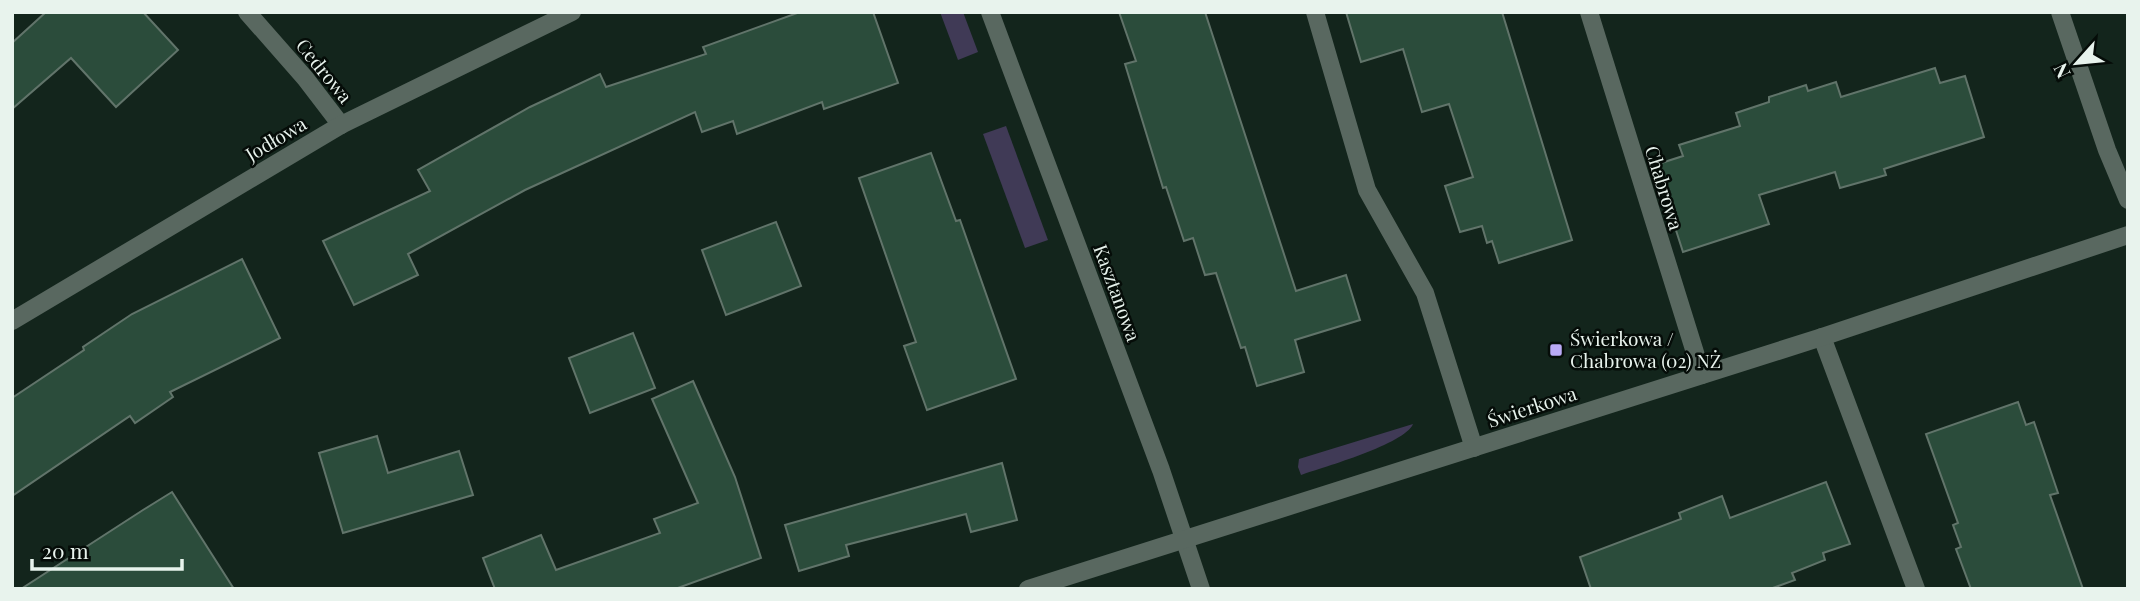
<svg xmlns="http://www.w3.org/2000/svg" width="2140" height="601" viewBox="0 0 2140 601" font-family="'Playfair Display',serif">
	<rect width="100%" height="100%" fill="#13251c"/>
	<g fill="#403a56">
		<path d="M940,12H963L978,52L958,60Z"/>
		<path d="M1006,126L1048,240L1025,248L983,134Z"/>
		<path d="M1413,424C1405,444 1324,467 1301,475L1298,467L1299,459Z"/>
	</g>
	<g fill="#2b4c3b" stroke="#61746a" stroke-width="2">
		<path d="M46,12H143L178,50L116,107L71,58L12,109V43Z"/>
		<path d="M800,12H873L898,83L824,109L822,102L737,134L733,121L702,132L695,112L525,190L408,254L418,275L354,305L323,241L430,191L418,170L530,107L600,74L606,87L706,54L703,47Z"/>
		<path d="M1119,12H1205L1296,291L1346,275L1360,320L1295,340L1304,372L1257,386L1245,347L1241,348L1216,273L1205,275L1193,238L1184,241L1166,187L1163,188L1125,64L1136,61Z"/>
		<path d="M1346,12H1502L1572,240L1499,263L1492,241L1487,243L1482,226L1460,232L1445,186L1473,177L1449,104L1422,112L1403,49L1361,62Z"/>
		<path d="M1935,68L1940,83L1965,76L1984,137L1884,169L1886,175L1840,188L1835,172L1759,195L1769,224L1683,252L1655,165L1683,156L1679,145L1740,126L1736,113L1769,102V97L1806,85L1808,91L1836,82L1841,97Z"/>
		<path d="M931,153L956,221L960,220L1016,379L927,410L904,346L916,342L859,178Z"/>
		<path d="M776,222L801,286L726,315L702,250Z"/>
		<path d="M242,259L280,338L170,392L173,397L135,423L130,416L12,496V398L84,350L83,347L132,314Z"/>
		<path d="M633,333L655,388L590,413L569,358Z"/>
		<path d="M693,381L735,477L761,558L675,589H495L483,558L541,535L556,570L660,533L654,519L698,503L652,399Z"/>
		<path d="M2018,402L2026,425L2034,422L2058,493L2050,495L2083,589H1971L1956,549L1961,547L1953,525L1958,523L1926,434Z"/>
		<path d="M377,436L388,473L459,451L473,495L343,533L319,453Z"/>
		<path d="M1002,463L1017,520L971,532L966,514L846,545L849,556L799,571L785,525Z"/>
		<path d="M1826,482L1850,544L1823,553L1825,560L1792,573L1795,580L1770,589H1591L1580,557L1681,519L1679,513L1722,496L1730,518Z"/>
		<path d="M172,492L234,589H21L143,510Z"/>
	</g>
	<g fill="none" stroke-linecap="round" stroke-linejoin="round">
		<g stroke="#596860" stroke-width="18">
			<path d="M247,12L305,78L341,125"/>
			<path d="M990,12L1161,470L1201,589"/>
			<path d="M1315,12L1367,190L1425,293L1474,448"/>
			<path d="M1589,12L1702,375"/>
			<path d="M2060,12L2107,150L2128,200"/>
			<path d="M12,321L341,125L572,12"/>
			<path d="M1822,337L1916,589"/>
		</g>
		<path stroke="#596860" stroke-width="18" d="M1028,589L1822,337L2128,235"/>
	</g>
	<rect fill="#baaaf6" stroke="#050c08" stroke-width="2.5" x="1549" y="343" width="14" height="14" rx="3.5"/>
	<g text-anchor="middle" stroke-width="5" stroke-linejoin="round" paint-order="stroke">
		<g font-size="19" fill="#e8f3ed" stroke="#050c08">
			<text transform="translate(324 71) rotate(51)" y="7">Cedrowa</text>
			<text transform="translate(276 139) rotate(-31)" y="7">Jodłowa</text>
			<text transform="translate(1664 188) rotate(73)" y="7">Chabrowa</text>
			<text transform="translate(1117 293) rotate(70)" y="7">Kasztanowa</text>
			<text transform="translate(1532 407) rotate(-18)" y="7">Świerkowa</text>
		</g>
		<g font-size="19" fill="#e8f3ed" stroke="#050c08" text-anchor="start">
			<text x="1570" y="346">Świerkowa /<tspan x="1570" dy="22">Chabrowa (02) NŻ</tspan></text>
		</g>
	</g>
	<rect width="2140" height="601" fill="none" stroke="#e8f3ed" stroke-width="28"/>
	<g transform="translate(2077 63) rotate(243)" stroke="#050c08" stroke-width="5" paint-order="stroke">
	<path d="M0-5L12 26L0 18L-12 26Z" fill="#e8f3ed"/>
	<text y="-10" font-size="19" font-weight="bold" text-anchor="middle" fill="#e8f3ed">N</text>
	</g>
	<path d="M32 559v10h150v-10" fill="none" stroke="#e8f3ed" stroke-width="3.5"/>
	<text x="42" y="559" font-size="21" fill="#e8f3ed" stroke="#050c08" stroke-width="5" paint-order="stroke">20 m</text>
</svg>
